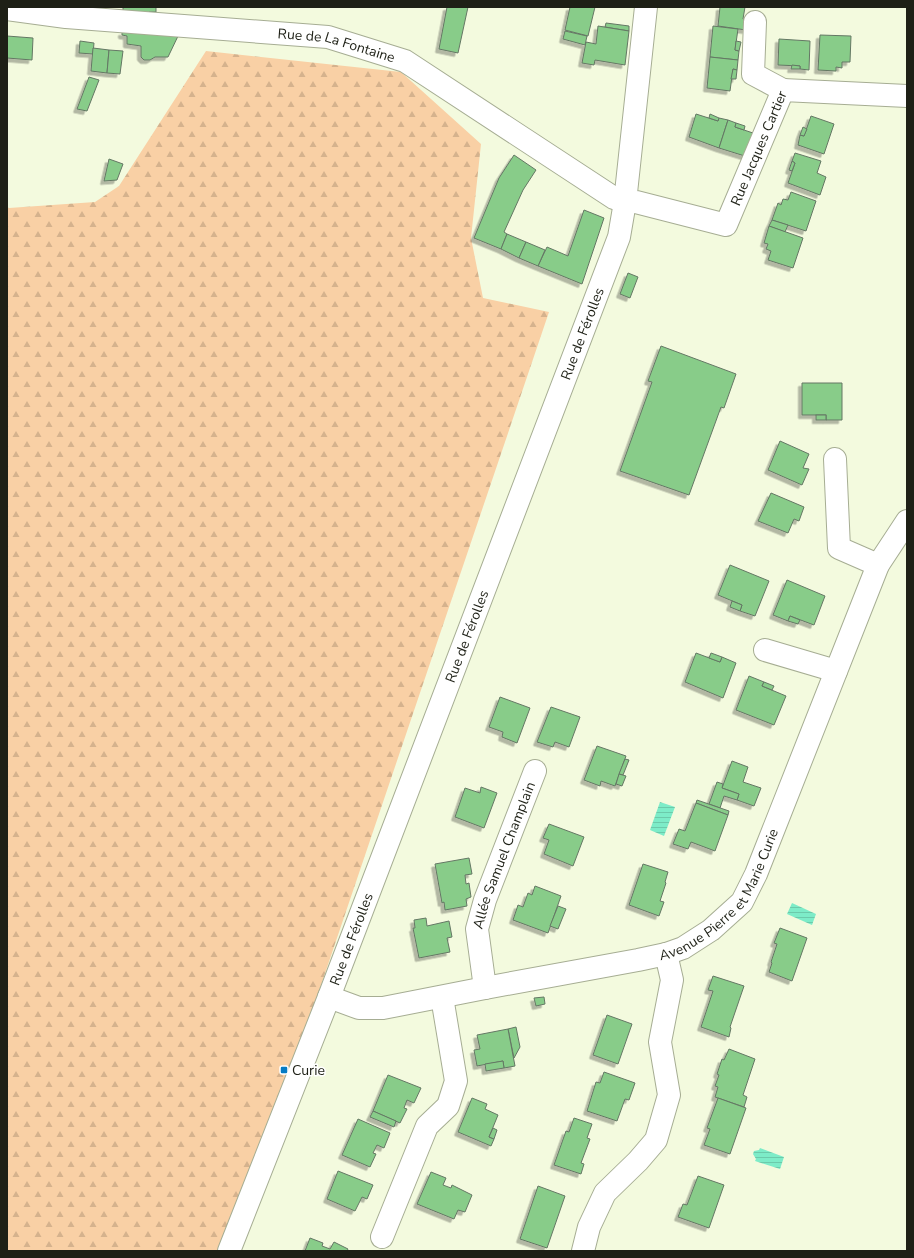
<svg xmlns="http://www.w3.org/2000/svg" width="914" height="1258" viewBox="0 0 914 1258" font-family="'Nunito Sans',sans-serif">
	<defs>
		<pattern id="forest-firs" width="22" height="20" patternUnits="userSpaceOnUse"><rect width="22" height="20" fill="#f9d0a5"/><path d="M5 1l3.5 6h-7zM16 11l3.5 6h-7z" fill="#d5b28d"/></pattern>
		<pattern id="water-rules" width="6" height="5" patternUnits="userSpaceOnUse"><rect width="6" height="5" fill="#7decc8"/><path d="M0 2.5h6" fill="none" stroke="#6ccaab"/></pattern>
		<filter id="shadow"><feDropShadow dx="-3.5" dy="3.5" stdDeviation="0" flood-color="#0004"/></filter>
	</defs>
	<rect width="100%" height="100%" fill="#f3fade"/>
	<path fill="url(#forest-firs)" d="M206,51L401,72L481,144L471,238L483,298L549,312L231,1251H7V207L9,208L95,202L119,186Z"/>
	<g fill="url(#water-rules)">
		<path d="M660,802L675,807L664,836L650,830Z"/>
		<path d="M792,903L816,914L812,925L787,914Z"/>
		<path d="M760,1148L784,1157L780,1169L755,1161L756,1159L753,1154L754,1151L759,1150Z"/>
	</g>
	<g fill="#88cc89" stroke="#647764" filter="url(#shadow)">
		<path d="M123,7H156V12H149V14L123,13Z"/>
		<path d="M447,7H468L458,53L439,49Z"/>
		<path d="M570,7H595L588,36L565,30Z"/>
		<path d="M720,7H745L743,19L747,20L746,30L718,26Z"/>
		<path d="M606,23L629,26V31L605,27Z"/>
		<path d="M598,26L629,31L625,65L595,60L594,65L582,63L586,42L596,44Z"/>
		<path d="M713,26L738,29L735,50L739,51L738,60L710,57Z"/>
		<path d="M565,31L587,36L585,45L563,39Z"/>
		<path d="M122,32L179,34L168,57H155L150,60H144L141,57V46L127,44V36L122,35Z"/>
		<path d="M820,35L851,36L850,62H842V68L836,67V71L818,70Z"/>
		<path d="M7,36L33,38L32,60L7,58Z"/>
		<path d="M779,39L810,41L809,70L800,69V66L778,65Z"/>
		<path d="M80,41L94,43L93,54L79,53Z"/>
		<path d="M736,41L741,42L739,51L735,50Z"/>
		<path d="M93,48L109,50L107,73L91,71Z"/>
		<path d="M109,50L123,51L120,74L107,73Z"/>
		<path d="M710,57L738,60L737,70L733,69L730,91L707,88Z"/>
		<path d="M792,65L800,66V69H791Z"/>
		<path d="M733,69L737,70L736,79H731Z"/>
		<path d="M89,77L99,80L87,111L77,109Z"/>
		<path d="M696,114L718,121L719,118L728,120L719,148L689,137Z"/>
		<path d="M710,114L719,118L718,121L709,118Z"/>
		<path d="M811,116L834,124L824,154L798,145L800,135L804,136Z"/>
		<path d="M728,120L736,123L735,127L756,134L748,157L719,148Z"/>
		<path d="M736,123L745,126L744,130L735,127Z"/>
		<path d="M803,127L807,129L804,136L800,135Z"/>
		<path d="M795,153L821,161L817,173L826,177L820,195L788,183L795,163L792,161Z"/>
		<path d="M514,155L536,170L523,190L504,232L507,234L501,249L474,238L499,178Z"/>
		<path d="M109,159L123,164L117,180L104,181Z"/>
		<path d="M792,161L795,163L792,171L789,170Z"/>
		<path d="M791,192L816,201L806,231L772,220L778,203L781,205L783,199L788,200Z"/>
		<path d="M584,210L604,218L582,284L538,266L547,247L568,256Z"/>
		<path d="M772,220L788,225L785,232L769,226Z"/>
		<path d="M769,226L803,238L793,268L768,260L771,251L766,249L768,244L764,243Z"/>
		<path d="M507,234L526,242L519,258L501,249Z"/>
		<path d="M526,242L545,250L538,266L519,258Z"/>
		<path d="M628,273L638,277L630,298L620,294Z"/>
		<path d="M661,346L736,374L724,408L721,407L689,495L620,471L652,382L648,381Z"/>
		<path d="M802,383H842V420H826V415H802Z"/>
		<rect x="816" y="415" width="10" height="5"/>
		<path d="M780,441L809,454L803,468L809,469L802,485L768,470Z"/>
		<path d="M771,493L804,507L799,521L794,519L788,533L758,521Z"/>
		<path d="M730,565L769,581L755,616L740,611L742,605L718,595Z"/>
		<path d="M787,580L825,596L814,625L790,616L788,621L773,615Z"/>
		<path d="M732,601L742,605L740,611L730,607Z"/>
		<path d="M790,616L800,620L798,624L788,621Z"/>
		<path d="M696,653L720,662L722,657L736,663L723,698L685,682Z"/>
		<path d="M711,653L722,657L720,662L709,658Z"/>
		<path d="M749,676L764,682L762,686L786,696L774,725L736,710Z"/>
		<path d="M764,682L774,686L772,690L762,686Z"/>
		<path d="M500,697L530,708L517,743L502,737L503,732L489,727Z"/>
		<path d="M551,707L580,717L569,747L555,742L553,747L537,742Z"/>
		<path d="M597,746L626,756L615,786L601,781L600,786L584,780Z"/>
		<path d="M625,759L629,760L623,775L619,774Z"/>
		<path d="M732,761L748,767L743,782L761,788L754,806L737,800L739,794L722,788Z"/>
		<path d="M619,774L626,776L622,786L616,784Z"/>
		<path d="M717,782L723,784L722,788L739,794L737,800L724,796L720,808L709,804Z"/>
		<path d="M481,787L497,793L484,828L455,817L465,788L480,793Z"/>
		<path d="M697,800L729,811L728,815L696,803Z"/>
		<path d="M696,803L728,815L715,851L691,842L688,849L673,844L679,829L685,831Z"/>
		<path d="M549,824L584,837L573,866L544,854L549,840L543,838Z"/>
		<path d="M469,858L472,874L465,875L466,884L469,883L471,897L466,899L467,906L445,910L444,902L442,903L435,864Z"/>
		<path d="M643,864L668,872L665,882L666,883L660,901L664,902L659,916L629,905Z"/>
		<path d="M535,886L561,896L548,933L513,920L518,905L523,907L528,893L532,895Z"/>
		<path d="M558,906L566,909L558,929L550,926Z"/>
		<path d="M426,918L427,926L449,921L452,937L447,938L450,952L419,958L413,928H415L414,920Z"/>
		<path d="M780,928L807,938L792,981L769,972L772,963L771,962L777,944L774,943Z"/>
		<path d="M713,976L744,986L730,1027L731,1028L729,1037L701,1027L713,991L708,990Z"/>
		<path d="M544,997L545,1004L536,1006L534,998Z"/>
		<path d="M607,1015L632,1024L618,1064L593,1055Z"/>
		<path d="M516,1027L520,1047L514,1058L508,1029Z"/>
		<path d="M508,1029L515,1066L504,1068L503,1061L477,1066L474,1050L480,1049L477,1035Z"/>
		<path d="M729,1049L755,1059L743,1095L747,1097L744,1107L715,1097L718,1087L715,1086L719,1075L717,1074L722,1059L724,1060Z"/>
		<path d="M503,1061L504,1068L486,1071L485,1064Z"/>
		<path d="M604,1072L635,1083L629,1100L625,1099L617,1121L587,1111L596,1082L600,1083Z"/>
		<path d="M388,1075L421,1088L414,1103L407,1100L404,1108L407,1109L400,1123L373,1111Z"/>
		<path d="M472,1098L487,1104L485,1109L498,1115L489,1137L494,1139L491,1146L458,1132Z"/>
		<path d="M718,1098L746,1108L730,1154L704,1145L710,1129L707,1128Z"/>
		<path d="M373,1111L396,1121L394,1127L370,1117Z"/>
		<path d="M574,1118L592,1124L587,1138L590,1139L581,1163L584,1164L581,1174L554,1165L566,1131L569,1132Z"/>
		<path d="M358,1119L390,1133L384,1148L377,1145L373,1153L376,1154L370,1167L342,1155Z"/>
		<path d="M493,1128L497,1130L494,1139L489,1137Z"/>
		<path d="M338,1171L373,1185L367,1199L362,1197L355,1211L327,1199Z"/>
		<path d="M431,1172L446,1178L443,1185L451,1188L452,1185L472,1195L465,1212L458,1210L454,1219L417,1204Z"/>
		<path d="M698,1176L724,1185L709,1228L678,1217L683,1204L687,1205Z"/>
		<path d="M538,1186L565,1196L547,1248L520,1239Z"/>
		<path d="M310,1238L323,1243L322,1246L330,1249L334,1242L348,1249L347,1251H305Z"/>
	</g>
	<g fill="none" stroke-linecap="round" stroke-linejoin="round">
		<defs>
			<g id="minor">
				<path id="s1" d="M7,9L66,17L328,37L405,61L614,198L625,202H636L726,225L783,90L907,96"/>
				<path d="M755,22L753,74L783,90"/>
				<path d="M835,459L839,548L878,565"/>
				<path d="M765,650L836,671"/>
				<path id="s2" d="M485,988L477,929L485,900L535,771"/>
				<path id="s3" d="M329,997L359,1008H383L485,988L638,960L666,954L683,948L711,930L742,902L756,874L878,565L907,521"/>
				<path d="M382,1237L427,1126L448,1106L456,1081L442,997"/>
				<path id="s4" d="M229,1251L329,997L619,237L625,202L646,7"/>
				<path d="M583,1251L589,1227L605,1193L638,1161L656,1140L669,1095L660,1042L672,980L666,954"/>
			</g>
		</defs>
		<use href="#minor" stroke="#a6ad93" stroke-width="24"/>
		<use href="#minor" stroke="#fff" stroke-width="22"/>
	</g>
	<rect fill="#067bc4" stroke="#fff" stroke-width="1.5" x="280" y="1066" width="8" height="8" rx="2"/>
	<g text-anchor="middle" stroke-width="3" stroke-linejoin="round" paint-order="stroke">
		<g font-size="14" fill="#1e2016" stroke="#fff">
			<text dy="5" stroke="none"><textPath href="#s1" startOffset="332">Rue de La Fontaine</textPath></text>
			<text dy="5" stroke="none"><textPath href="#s1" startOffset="852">Rue Jacques Cartier</textPath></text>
			<text dy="5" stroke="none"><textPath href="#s4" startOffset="983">Rue de Férolles</textPath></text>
			<text dy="5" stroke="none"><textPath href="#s4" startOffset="659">Rue de Férolles</textPath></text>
			<text dy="5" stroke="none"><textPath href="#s2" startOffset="138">Allée Samuel Champlain</textPath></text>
			<text dy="5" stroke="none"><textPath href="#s3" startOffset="427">Avenue Pierre et Marie Curie</textPath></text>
			<text dy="5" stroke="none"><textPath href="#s4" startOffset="335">Rue de Férolles</textPath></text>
		</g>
		<g font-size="14" fill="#1e2016" stroke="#fff" text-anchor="start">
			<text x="292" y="1075">Curie</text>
		</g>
	</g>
	<rect width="914" height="1258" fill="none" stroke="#1e2016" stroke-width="16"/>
</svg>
